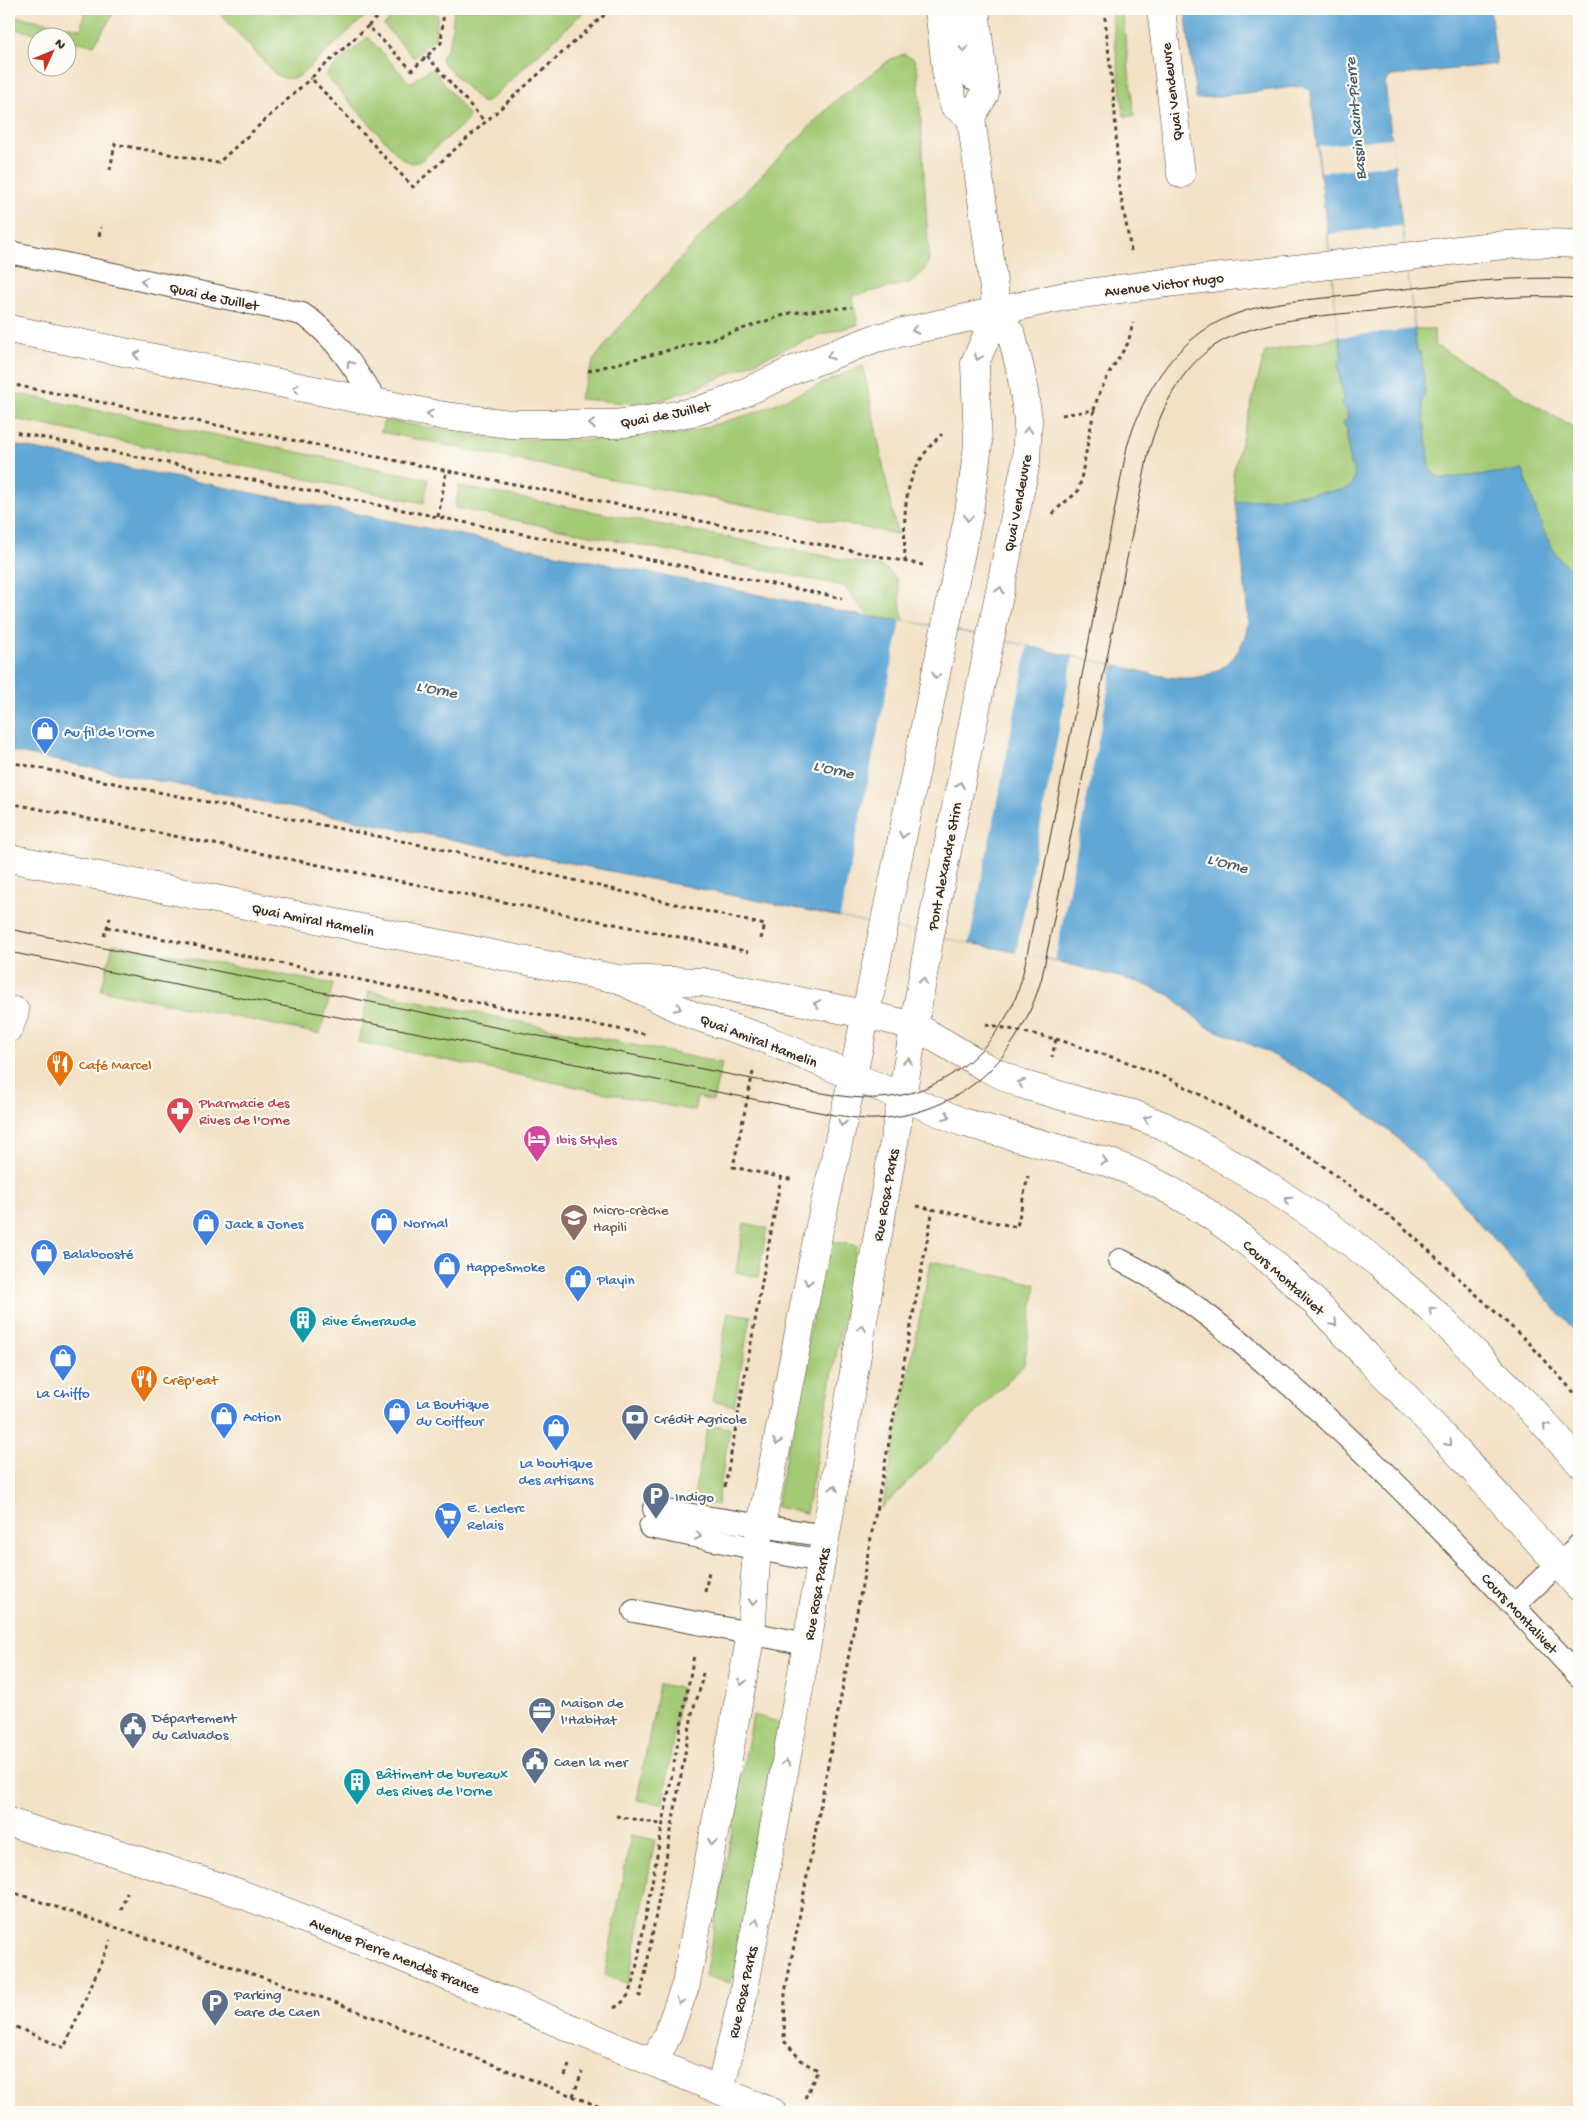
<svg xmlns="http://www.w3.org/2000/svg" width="1588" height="2121" viewBox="0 0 1588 2121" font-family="'Gochi Hand',sans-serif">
	<rect width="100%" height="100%" fill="#fdfcf7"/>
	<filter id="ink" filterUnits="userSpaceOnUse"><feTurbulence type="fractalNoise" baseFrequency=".02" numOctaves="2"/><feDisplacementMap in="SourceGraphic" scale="10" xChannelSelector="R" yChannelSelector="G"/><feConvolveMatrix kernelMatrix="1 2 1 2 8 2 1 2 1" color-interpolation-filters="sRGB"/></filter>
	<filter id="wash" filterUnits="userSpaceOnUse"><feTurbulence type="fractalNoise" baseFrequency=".0096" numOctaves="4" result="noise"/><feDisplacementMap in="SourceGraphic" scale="20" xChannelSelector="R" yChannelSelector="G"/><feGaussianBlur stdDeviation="1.12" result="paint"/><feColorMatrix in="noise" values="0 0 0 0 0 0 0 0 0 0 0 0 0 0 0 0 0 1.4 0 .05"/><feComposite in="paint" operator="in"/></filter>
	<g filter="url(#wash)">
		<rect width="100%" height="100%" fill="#f3e1c5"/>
		<g fill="#a3ca75" stroke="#6f7a4a">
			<path d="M85,9H116L94,45L68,40V38L55,37L9,28V15L81,29Z"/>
			<path d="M216,9H373L301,75C291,81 282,79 274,73Z"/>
			<path d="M401,9L438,14L435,38L414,58L384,25Z"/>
			<path d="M454,9H587L488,101L482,103L442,62L441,57C453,45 452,26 454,9Z"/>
			<path d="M1111,9H1122L1134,116H1124Z"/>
			<path d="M368,37L409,82H412L428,70H434L469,116L466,122L420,161L412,163L402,159L326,76L328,72Z"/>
			<path d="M904,54L914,59L918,71L929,259C926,269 921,275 912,282L852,296L858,325C798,337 745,370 687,391C678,394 668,398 659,401C635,406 602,400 579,399L595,358L622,324L700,237L834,102L891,59Z"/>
			<path d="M1414,329H1434L1435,345L1579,431V574C1546,561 1534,501 1523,470L1442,479C1432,474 1430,469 1428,459L1422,400L1425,392L1422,359L1417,352Z"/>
			<path d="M1339,337L1342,361L1338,368L1344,401L1341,402L1347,408L1348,419L1346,430L1350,465L1354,467L1355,482L1351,487L1343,490L1236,502L1233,473L1265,352Z"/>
			<path d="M863,366L897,534L651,487L381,432L384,420L499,439L588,440L681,434L751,414Z"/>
			<path d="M9,392L428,479L424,503L9,418Z"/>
			<path d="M459,486L882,567C909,581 894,598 905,621L869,617L844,586L455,508Z"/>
			<path d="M113,944L333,984L320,1034L101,990Z"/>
			<path d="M369,991L722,1063L713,1101L697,1097L694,1111L358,1042Z"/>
			<path d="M744,1223L767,1228L758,1277L736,1272Z"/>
			<path d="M827,1240L857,1246L806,1513L776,1507Z"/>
			<path d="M931,1261L1036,1284L1024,1365L882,1508Z"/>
			<path d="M728,1312L751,1316L734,1406L712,1401Z"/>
			<path d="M708,1424L730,1428L717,1505L693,1500Z"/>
			<path d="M659,1684L681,1688L663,1804L637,1800Z"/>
			<path d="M753,1715L783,1723L741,1952L731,1983L705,1976Z"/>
			<path d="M631,1835L655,1840L628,1984L605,1974Z"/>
		</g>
		<path fill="#60a7d6" stroke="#4e687a" d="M1185,9H1490L1497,64L1392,76L1387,79L1385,84L1417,352H1420L1422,359L1425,393L1422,400L1430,468L1433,474L1442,479L1523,470C1534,501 1546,561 1579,574V1336L1453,1192L1393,1134L1334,1089L1264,1050L1205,1026L1170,995L1138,982L1040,957L9,751V444L869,617C954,625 1036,650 1119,666C1144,671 1172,682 1198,677C1229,672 1248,646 1248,616L1236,502L1343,490C1355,485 1355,480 1354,467L1350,465L1347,427L1344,426L1343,422L1348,419L1347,409L1343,408L1340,402L1344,401L1338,368L1339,361L1342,360L1311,94L1309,90L1302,86L1196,99Z"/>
		<g fill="#f3e1c5">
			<path d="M1392,138L1395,164L1321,172L1318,146Z"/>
			<path d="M1402,226L1414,329L1339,337L1328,234Z"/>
			<path d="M901,620L1028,646L969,943L840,917Z"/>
			<path d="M1073,657L1113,665L1055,960L1016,953Z"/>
		</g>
	</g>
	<g filter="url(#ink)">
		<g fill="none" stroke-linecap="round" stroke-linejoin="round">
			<defs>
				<g id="service">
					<path d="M953,9L961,27L966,72L972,78H983"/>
					<path d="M9,252L302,314C336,335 356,372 378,404"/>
					<path d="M1120,1260C1183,1291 1238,1339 1290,1385C1393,1475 1486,1576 1579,1676"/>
					<path d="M654,1509L826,1536"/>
					<path d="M650,1527L799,1557L822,1560"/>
					<path d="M1514,1605L1579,1545"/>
					<path d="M634,1611L807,1644"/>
				</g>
				<g id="pedestrian">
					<path d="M1161,9L1181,174"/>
					<path d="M9,1028L15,1011"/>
				</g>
				<g id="minor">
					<path d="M654,2062L667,2036L686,1984L751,1634L757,1548L761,1526L817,1240L853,1076"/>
					<path d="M720,2090L743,1996L795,1712L902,1096"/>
				</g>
				<g id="tertiary">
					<path d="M1166,283C1242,275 1318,267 1394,258C1456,251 1517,240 1579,244"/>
					<path d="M9,1822L45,1834L104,1849L236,1892L401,1957L772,2112"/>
				</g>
				<g id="secondary">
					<path d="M939,9L947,78L954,105L971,117"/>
					<path d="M971,117L985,94L975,9"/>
					<path d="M9,329L444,416L510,424H616L654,419L697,411L724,402L796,369L876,338L1065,296L1166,283"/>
					<path d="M9,858L618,979L702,982L865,1014L915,1026L985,1067L1021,1084L1089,1104L1133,1114L1164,1126L1209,1150L1279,1193L1329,1226L1379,1264L1430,1308L1531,1409L1579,1462"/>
					<path d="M626,983L692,1015L760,1037L962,1122L1108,1162C1177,1187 1241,1233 1295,1283C1320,1306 1342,1331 1366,1356C1440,1430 1509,1509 1579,1587"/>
					<path d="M853,1076L969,513L978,445L975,363L997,312"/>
					<path d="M902,1096L930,935L1026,462L1028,419L1021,373L1012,336L997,312L971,117"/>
				</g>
			</defs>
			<use href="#service" stroke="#574537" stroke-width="24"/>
			<use href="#pedestrian" stroke="#574537" stroke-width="29"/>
			<use href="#minor" stroke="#574537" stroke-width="29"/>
			<use href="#tertiary" stroke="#574537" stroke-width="29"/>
			<use href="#secondary" stroke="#574537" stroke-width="29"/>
			<g stroke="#574537" stroke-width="3" stroke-dasharray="4 4" stroke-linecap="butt">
				<path d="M444,9L441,43L412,70L368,26L311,78L413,187L611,9"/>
				<path d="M1104,9L1115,112L1118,180L1131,251"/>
				<path d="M368,26L386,9"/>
				<path d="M427,56L485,122"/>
				<path d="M110,170L115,144L218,163L311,78"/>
				<path d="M99,236L101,227"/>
				<path d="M588,371L712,339L790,313L852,307"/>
				<path d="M9,384L923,565"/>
				<path d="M1062,415L1094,410L1098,396L1110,372L1128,343L1133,323"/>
				<path d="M9,431L842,598"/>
				<path d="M1053,514C1060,504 1071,499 1079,490L1094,410"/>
				<path d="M438,517L446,473"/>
				<path d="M905,562C904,510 901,472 942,434"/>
				<path d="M9,762L441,849L765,925L760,942"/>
				<path d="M9,803L729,947L748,952"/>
				<path d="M107,927L404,989L645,1034"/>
				<path d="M104,936L111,915"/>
				<path d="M986,1024L1056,1039L1052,1057"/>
				<path d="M1056,1039L1124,1061L1172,1080L1249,1120L1315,1160L1400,1224L1530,1344L1579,1398"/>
				<path d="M753,1072L733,1167L794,1180"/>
				<path d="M917,1206L1017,1227L1028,1176"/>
				<path d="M725,1487L781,1177"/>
				<path d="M705,1592L709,1571"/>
				<path d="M616,1816L660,1824"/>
				<path d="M9,1891L332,2001L613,2112"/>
				<path d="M121,1910L127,1893"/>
				<path d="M638,1995L640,1996L645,1975L693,1709L699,1693L703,1673"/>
				<path d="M614,2008C626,2001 631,1993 634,1980L694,1655"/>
				<path d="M9,2024L64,2048L111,1940"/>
				<path d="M565,2076L569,2065"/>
				<path d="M573,2096L582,2072"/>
				<path d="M805,2098L818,2070L803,2062L784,2041L785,1993L933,1209"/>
			</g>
			<use href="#service" stroke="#fff" stroke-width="22"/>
			<use href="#pedestrian" stroke="#fff" stroke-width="28"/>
			<use href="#minor" stroke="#fff" stroke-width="28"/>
			<use href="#tertiary" stroke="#fff" stroke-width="28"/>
			<use href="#secondary" stroke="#fff" stroke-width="28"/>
			<g stroke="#3b2a1e" stroke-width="1">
				<path d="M9,929L752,1079C791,1086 841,1100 880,1098C937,1095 987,1057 1012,1006C1020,990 1023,972 1027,955L1127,447C1141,401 1163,359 1203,331C1247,300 1304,301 1356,295C1430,286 1504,275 1579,279"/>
				<path d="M9,952L834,1115C848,1116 862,1120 876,1119C963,1113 1019,1059 1042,977L1149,450C1160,412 1179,370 1214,346C1256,318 1333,315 1383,310C1448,303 1514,293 1579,298"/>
			</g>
		</g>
		<defs><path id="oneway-chevron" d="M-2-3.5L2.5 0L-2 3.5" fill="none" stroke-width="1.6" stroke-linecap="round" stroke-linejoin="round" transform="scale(1.25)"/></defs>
		<g stroke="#a79f9a">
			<use href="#oneway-chevron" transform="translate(964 49) rotate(83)"/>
			<use href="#oneway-chevron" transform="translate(144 281) rotate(-168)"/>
			<use href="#oneway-chevron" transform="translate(915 330) rotate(168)"/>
			<use href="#oneway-chevron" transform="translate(137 355) rotate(-169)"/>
			<use href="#oneway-chevron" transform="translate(830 356) rotate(159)"/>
			<use href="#oneway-chevron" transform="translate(978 357) rotate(111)"/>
			<use href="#oneway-chevron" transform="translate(350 364) rotate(-125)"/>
			<use href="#oneway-chevron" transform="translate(296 388) rotate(-169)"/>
			<use href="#oneway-chevron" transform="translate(430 414) rotate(-170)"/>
			<use href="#oneway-chevron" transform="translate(592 424) rotate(-180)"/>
			<use href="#oneway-chevron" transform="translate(1028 430) rotate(-89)"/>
			<use href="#oneway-chevron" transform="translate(968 518) rotate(101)"/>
			<use href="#oneway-chevron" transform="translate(1000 590) rotate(-78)"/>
			<use href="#oneway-chevron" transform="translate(936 676) rotate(102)"/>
			<use href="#oneway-chevron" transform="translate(960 785) rotate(-79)"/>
			<use href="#oneway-chevron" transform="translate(903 835) rotate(102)"/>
			<use href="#oneway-chevron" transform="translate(923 981) rotate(-80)"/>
			<use href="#oneway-chevron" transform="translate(817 1004) rotate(-169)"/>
			<use href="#oneway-chevron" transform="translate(678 1008) rotate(26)"/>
			<use href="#oneway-chevron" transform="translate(908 1061) rotate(-80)"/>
			<use href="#oneway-chevron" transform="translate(1021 1083) rotate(-160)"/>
			<use href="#oneway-chevron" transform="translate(947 1116) rotate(22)"/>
			<use href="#oneway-chevron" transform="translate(1147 1119) rotate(-158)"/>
			<use href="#oneway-chevron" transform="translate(842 1123) rotate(102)"/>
			<use href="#oneway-chevron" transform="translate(1104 1161) rotate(17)"/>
			<use href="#oneway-chevron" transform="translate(1288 1200) rotate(-146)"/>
			<use href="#oneway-chevron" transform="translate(808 1282) rotate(101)"/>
			<use href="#oneway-chevron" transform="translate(1432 1310) rotate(-136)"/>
			<use href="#oneway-chevron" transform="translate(1334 1323) rotate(46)"/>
			<use href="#oneway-chevron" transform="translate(862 1328) rotate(-80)"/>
			<use href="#oneway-chevron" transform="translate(1546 1426) rotate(-133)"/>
			<use href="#oneway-chevron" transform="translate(777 1442) rotate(101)"/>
			<use href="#oneway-chevron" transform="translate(1449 1443) rotate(48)"/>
			<use href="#oneway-chevron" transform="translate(834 1488) rotate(-80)"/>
			<use href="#oneway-chevron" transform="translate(698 1536) rotate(11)"/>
			<use href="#oneway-chevron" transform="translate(753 1602) rotate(94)"/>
			<use href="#oneway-chevron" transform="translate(742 1682) rotate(101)"/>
			<use href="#oneway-chevron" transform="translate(786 1763) rotate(-79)"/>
			<use href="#oneway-chevron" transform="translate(712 1842) rotate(100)"/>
			<use href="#oneway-chevron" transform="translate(756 1922) rotate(-79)"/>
			<use href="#oneway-chevron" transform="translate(680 2001) rotate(110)"/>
		</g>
	</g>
	<defs>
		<symbol id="shop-pin" viewBox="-11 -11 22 30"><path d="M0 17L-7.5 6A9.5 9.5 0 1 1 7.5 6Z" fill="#3f7fe0" stroke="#fdfcf7"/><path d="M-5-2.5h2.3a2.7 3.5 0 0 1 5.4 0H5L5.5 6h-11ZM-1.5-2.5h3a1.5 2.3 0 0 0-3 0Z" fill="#fff"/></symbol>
		<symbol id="restaurant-pin" viewBox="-11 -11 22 30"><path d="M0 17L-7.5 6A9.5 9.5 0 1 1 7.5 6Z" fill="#e8710a" stroke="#fdfcf7"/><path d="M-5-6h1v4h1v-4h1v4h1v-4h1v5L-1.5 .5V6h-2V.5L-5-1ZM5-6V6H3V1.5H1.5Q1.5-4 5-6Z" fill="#fff"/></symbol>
		<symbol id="pharmacy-pin" viewBox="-11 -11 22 30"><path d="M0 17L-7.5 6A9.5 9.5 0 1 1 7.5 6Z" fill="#e0444e" stroke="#fdfcf7"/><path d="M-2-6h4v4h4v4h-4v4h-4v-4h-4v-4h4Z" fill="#fff"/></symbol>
		<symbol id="hotel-pin" viewBox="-11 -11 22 30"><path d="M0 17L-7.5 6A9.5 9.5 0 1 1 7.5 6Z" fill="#d1479c" stroke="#fdfcf7"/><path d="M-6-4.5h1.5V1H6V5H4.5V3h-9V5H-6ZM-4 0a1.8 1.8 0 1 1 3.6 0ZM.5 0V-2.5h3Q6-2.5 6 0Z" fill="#fff"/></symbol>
		<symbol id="school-pin" viewBox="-11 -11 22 30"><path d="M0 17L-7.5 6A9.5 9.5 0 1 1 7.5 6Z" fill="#8d6e63" stroke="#fdfcf7"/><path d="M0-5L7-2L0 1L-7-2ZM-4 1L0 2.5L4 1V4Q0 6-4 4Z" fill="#fff"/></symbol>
		<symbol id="building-pin" viewBox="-11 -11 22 30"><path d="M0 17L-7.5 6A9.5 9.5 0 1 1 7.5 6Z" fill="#0f9aa8" stroke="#fdfcf7"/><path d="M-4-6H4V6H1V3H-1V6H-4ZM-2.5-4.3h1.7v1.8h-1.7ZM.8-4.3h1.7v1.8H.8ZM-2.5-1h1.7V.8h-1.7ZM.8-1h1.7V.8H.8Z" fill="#fff"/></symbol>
		<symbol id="bank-pin" viewBox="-11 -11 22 30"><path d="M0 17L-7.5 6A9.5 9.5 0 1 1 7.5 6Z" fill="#5c6f8a" stroke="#fdfcf7"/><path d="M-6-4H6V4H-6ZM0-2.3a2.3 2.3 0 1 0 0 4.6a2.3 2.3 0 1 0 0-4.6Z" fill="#fff"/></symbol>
		<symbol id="parking-pin" viewBox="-11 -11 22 30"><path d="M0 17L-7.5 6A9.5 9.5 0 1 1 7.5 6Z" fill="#5c6f8a" stroke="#fdfcf7"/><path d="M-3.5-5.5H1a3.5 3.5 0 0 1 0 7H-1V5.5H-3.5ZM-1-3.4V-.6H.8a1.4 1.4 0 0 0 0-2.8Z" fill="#fff"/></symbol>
		<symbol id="supermarket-pin" viewBox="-11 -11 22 30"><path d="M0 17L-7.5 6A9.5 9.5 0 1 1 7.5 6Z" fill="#3f7fe0" stroke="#fdfcf7"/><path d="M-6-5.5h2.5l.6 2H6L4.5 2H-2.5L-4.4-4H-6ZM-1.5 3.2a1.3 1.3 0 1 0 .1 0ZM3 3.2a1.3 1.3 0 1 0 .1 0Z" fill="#fff"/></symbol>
		<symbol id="office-pin" viewBox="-11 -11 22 30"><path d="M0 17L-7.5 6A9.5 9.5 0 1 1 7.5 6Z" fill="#5c6f8a" stroke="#fdfcf7"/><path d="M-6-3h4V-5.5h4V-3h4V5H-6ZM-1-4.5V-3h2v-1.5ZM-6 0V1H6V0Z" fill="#fff"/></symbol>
		<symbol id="civic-pin" viewBox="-11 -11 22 30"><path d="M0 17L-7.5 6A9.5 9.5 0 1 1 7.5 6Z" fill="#5c6f8a" stroke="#fdfcf7"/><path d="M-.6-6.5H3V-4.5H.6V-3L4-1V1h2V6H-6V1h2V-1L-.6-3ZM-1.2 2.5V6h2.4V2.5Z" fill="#fff"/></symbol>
	</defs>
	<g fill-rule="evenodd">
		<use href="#shop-pin" x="29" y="715" width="32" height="43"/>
		<use href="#restaurant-pin" x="44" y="1048" width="32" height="43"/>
		<use href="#pharmacy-pin" x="164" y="1095" width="32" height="43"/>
		<use href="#hotel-pin" x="521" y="1123" width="32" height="43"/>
		<use href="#school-pin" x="558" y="1202" width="32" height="43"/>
		<use href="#shop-pin" x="368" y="1206" width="32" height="43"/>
		<use href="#shop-pin" x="190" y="1207" width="32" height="43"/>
		<use href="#shop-pin" x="28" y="1237" width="32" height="43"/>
		<use href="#shop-pin" x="431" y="1250" width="32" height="43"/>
		<use href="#shop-pin" x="562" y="1263" width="32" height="43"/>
		<use href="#building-pin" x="287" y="1304" width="32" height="43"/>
		<use href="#shop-pin" x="47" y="1342" width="32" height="43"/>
		<use href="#restaurant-pin" x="128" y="1363" width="32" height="43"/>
		<use href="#shop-pin" x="381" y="1396" width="32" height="43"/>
		<use href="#shop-pin" x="208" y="1400" width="32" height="43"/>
		<use href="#bank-pin" x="619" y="1402" width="32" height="43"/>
		<use href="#shop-pin" x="540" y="1412" width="32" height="43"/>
		<use href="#parking-pin" x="640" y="1480" width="32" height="43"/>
		<use href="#supermarket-pin" x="432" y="1500" width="32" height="43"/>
		<use href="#office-pin" x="526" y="1695" width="32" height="43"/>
		<use href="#civic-pin" x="117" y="1710" width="32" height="43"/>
		<use href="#civic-pin" x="519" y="1745" width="32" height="43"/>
		<use href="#building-pin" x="341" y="1766" width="32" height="43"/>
		<use href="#parking-pin" x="199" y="1987" width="32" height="43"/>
	</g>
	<g text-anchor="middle" stroke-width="4.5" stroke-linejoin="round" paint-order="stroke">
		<g font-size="15" fill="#3b2a1e" stroke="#fdfcf7">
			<text transform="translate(1171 92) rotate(-97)" y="5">Quai Vendeuvre</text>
			<text transform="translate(1164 284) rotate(-7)" y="5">Avenue Victor Hugo</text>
			<text transform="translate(214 296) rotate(12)" y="5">Quai de Juillet</text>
			<text transform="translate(665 414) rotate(-11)" y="5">Quai de Juillet</text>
			<text transform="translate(1017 503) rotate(-79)" y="5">Quai Vendeuvre</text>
			<text transform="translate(944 866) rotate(-79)" y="5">Pont Alexandre Stirn</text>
			<text transform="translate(313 919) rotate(11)" y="5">Quai Amiral Hamelin</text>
			<text transform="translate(759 1040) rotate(21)" y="5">Quai Amiral Hamelin</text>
			<text transform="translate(885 1195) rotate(-80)" y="5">Rue Rosa Parks</text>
			<text transform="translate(1284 1277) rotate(42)" y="5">Cours Montalivet</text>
			<text transform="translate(816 1594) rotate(-80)" y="5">Rue Rosa Parks</text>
			<text transform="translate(1520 1613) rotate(47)" y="5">Cours Montalivet</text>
			<text transform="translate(395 1955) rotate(22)" y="5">Avenue Pierre Mendès France</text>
			<text transform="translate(742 1992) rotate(-78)" y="5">Rue Rosa Parks</text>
		</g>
		<g font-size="15" fill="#366cbe" stroke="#fdfcf7" text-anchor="start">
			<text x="64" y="736">Au fil de l'Orne</text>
			<text x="403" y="1227">Normal</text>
			<text x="225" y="1228">Jack &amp; Jones</text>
			<text x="63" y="1258">Balaboosté</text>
			<text x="466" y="1271">HappeSmoke</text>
			<text x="597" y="1284">Playin</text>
			<text x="63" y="1397" text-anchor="middle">La Chiffo</text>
			<text x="416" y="1408">La Boutique<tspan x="416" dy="17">du Coiffeur</tspan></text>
			<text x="243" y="1421">Action</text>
			<text x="556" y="1467" text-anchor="middle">La boutique<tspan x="556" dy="17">des artisans</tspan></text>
			<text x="467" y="1512">E. Leclerc<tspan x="467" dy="17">Relais</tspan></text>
		</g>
		<g font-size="15" fill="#c56008" stroke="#fdfcf7" text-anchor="start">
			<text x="79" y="1069">Café Marcel</text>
			<text x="163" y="1384">Crêp'eat</text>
		</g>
		<g font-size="15" fill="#be3a42" stroke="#fdfcf7" text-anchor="start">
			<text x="199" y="1107">Pharmacie des<tspan x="199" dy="17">Rives de l'Orne</tspan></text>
		</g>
		<g font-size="15" fill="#b23c85" stroke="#fdfcf7" text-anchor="start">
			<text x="556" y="1144">Ibis Styles</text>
		</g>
		<g font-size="15" fill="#785e54" stroke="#fdfcf7" text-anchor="start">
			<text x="593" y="1214">Micro-crèche<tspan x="593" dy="17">Hapili</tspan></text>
		</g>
		<g font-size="15" fill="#0d838f" stroke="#fdfcf7" text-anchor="start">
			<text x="322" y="1325">Rive Émeraude</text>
			<text x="376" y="1778">Bâtiment de bureaux<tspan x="376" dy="17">des Rives de l'Orne</tspan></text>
		</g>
		<g font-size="15" fill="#4e5e75" stroke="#fdfcf7" text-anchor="start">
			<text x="654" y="1423">Crédit Agricole</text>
			<text x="675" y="1501">Indigo</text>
			<text x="561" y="1707">Maison de<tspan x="561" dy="17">l'Habitat</tspan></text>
			<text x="152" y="1722">Département<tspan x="152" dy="17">du Calvados</tspan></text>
			<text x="554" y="1766">Caen la mer</text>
			<text x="234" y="1999">Parking<tspan x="234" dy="17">Gare de Caen</tspan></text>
		</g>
		<g font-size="16" font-style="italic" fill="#4a5c68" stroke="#fdfcf7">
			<text transform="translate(1354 119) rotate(-95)" y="6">Bassin Saint-Pierre</text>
			<text transform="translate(437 688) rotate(11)" y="6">L'Orne</text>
			<text transform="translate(834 768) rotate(13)" y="6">L'Orne</text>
			<text transform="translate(1228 862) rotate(15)" y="6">L'Orne</text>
		</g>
	</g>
	<rect width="1588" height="2121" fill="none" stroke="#fdfcf7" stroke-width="30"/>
	<g transform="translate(52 52) rotate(46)"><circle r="24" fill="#fdfcf7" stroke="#afa8a0"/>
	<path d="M0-4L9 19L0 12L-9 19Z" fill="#c8321e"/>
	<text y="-8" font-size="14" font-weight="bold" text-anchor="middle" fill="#3b2a1e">N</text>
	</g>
</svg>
